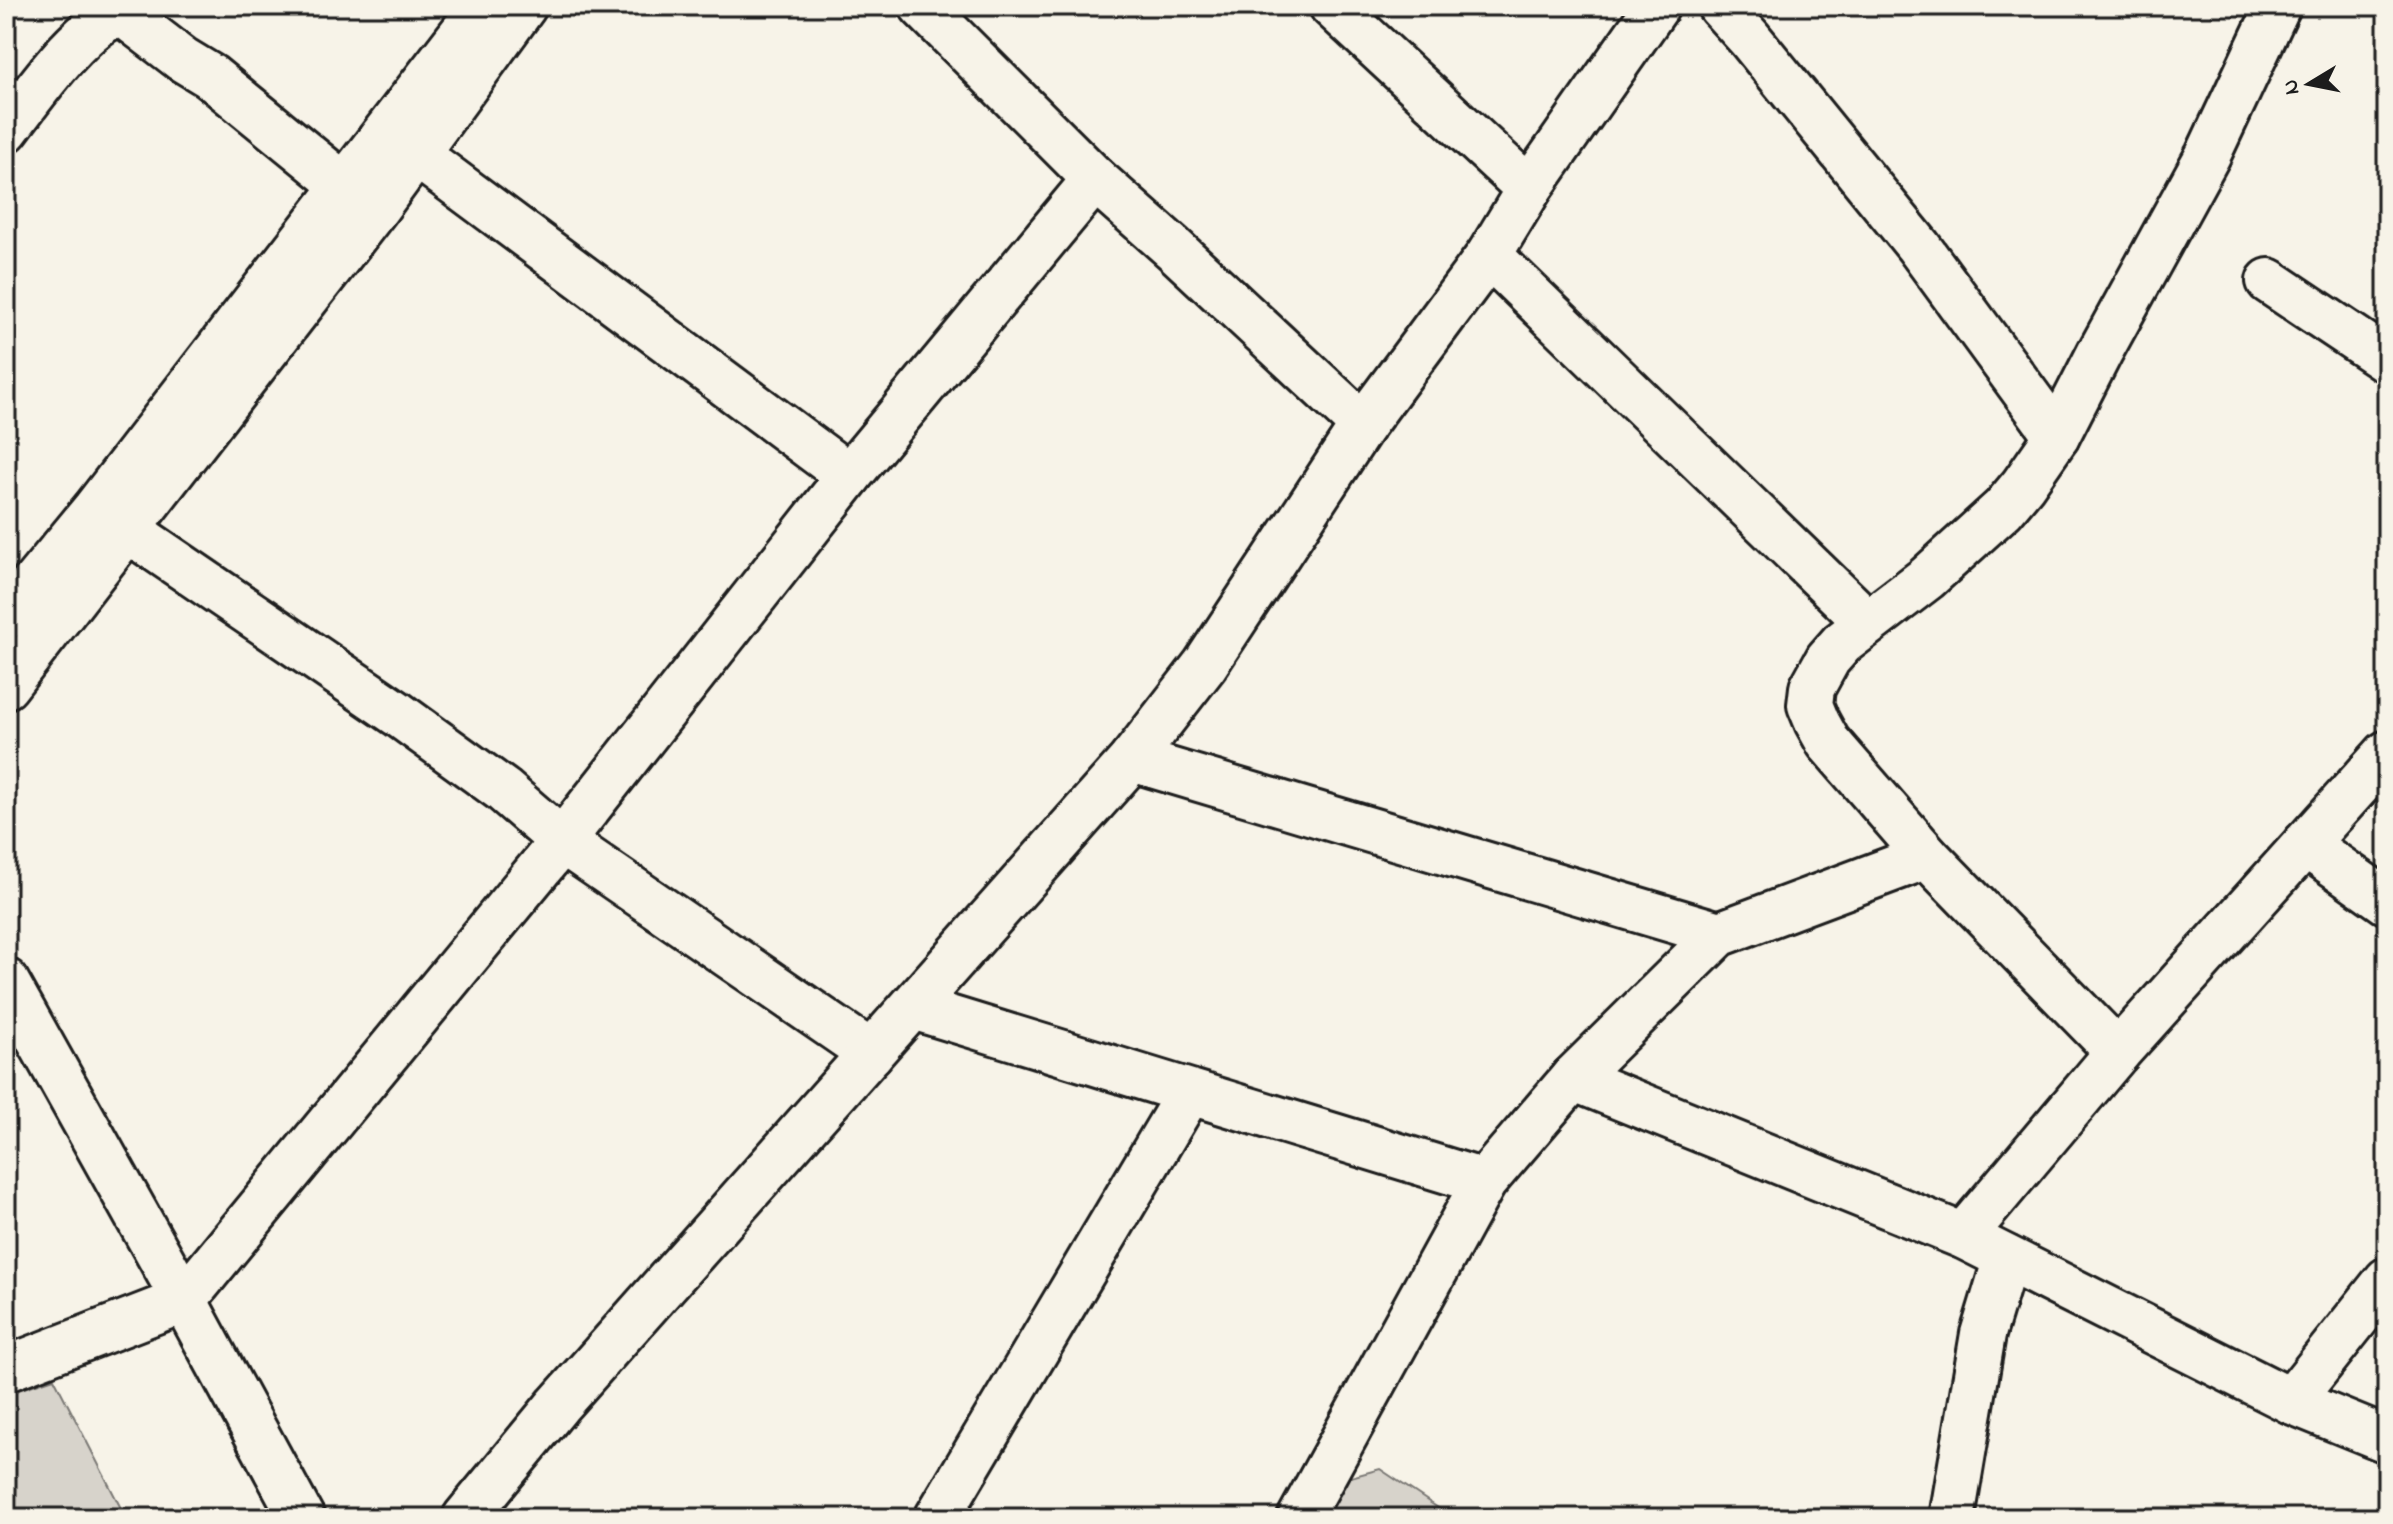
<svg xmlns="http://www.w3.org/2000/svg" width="2393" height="1524" viewBox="0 0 2393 1524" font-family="'Indie Flower',sans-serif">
	<rect width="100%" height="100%" fill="#f7f3e8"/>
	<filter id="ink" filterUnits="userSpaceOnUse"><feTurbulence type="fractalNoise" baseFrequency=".0125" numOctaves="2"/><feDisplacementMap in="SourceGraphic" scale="16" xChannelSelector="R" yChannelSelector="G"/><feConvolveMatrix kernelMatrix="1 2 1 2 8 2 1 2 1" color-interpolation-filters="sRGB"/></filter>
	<g filter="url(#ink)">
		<g fill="#d7d3cb" stroke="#7a7874" stroke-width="2">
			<path d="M54,1378L126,1518H6V1394Z"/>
			<path d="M1380,1469L1453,1518H1325L1347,1478Z"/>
		</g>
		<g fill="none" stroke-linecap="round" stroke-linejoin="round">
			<defs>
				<g id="minor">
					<path d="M922,6L1095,179L1173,248L1363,425"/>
					<path d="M1332,6L1529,189"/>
					<path d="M1720,6L1749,38L1918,246L2057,436"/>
					<path d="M6,130C30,99 83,21 122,13L182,59L210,76L367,204"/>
					<path d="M392,133L415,153L849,476"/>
					<path d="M1489,255L1867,622"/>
					<path d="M2269,281L2387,360"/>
					<path d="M128,530L398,714L503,790L562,841L871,1053"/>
					<path d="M6,617L95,509L483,6"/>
					<path d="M6,686L375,210L524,6"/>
					<path d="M1132,759L1719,934"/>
					<path d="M2305,844L2387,902"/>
					<path d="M6,981L184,1300L302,1518"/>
					<path d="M913,1007L1484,1182"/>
					<path d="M2118,1052L1927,856L1828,742L1817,722L1810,705L1812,688L1828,659L1842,643L1927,578L2003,509L2023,485L2057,436L2100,352L2208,155L2278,6"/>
					<path d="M1573,1078L1963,1236L2291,1401L2387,1440"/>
					<path d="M1963,1236L2118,1052L2387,753"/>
					<path d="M6,1369L184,1300L562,841L849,476L1095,179"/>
					<path d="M2291,1401L2387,1280"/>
					<path d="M465,1518L558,1405L1132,759L1205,665L1363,425L1489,255L1529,189L1657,6"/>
					<path d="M937,1518L1189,1093"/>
					<path d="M1300,1518L1484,1182L1573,1078L1719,934L1927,856"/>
					<path d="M1952,1518L1983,1334L2006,1258"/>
				</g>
			</defs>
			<use href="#minor" stroke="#1c1c1c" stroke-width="50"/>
			<use href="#minor" stroke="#f7f3e8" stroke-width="44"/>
		</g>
	</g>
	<rect width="2393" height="1524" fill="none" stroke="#f7f3e8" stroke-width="32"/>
	<rect x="16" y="16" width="2361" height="1492" fill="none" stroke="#1c1c1c" stroke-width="3" filter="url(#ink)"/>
	<g transform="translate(2309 84) rotate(260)" stroke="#f7f3e8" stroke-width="6" paint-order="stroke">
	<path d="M0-6L14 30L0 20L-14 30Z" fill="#1c1c1c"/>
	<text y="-12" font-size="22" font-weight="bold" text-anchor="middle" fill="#1c1c1c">N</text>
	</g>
</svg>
